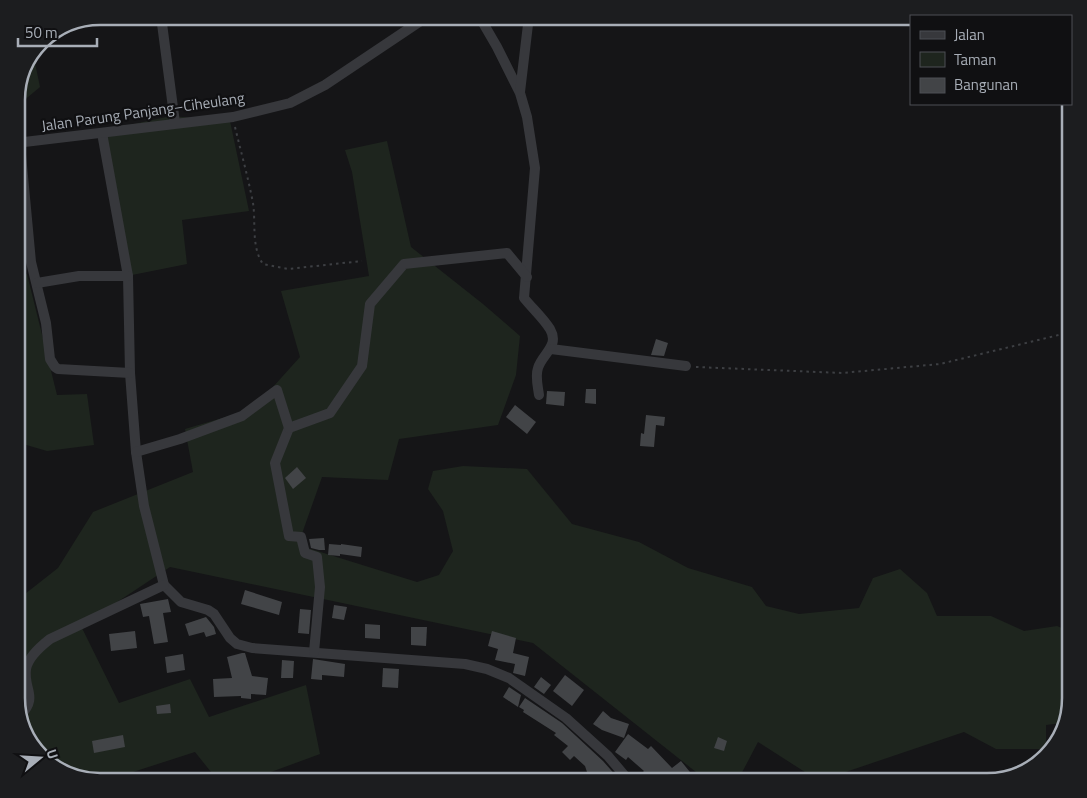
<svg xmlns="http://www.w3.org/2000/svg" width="1087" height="798" viewBox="0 0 1087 798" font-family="'Titillium Web',sans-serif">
	<rect width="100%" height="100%" fill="#151517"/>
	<g fill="#1e251e">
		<path d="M34,58L40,87L16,107V94Z"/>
		<path d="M171,116L230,121L249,211L182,220L187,264L127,276L101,131Z"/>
		<path d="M387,141L411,247L483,304L520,336L516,375L498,425L399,439L388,480L322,477L298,545L417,582L439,575L453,551L443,511L428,489L433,471L463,466L527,469L572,524L639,542L688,568L752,587L766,606L799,614L859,608L873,578L900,569L927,593L937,616H991L1024,631L1057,626L1071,632V698L1062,723L1046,725V749H996L964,732L819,781L758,742L737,782H697L701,776L533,643L170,567L81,626L119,703L190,679L209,717L306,685L320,754L244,782H219L195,752L102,782L49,764L25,735L16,703V601L58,568L93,512L193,472L185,429L253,409L300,357L281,291L369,276L352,172L345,150Z"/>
		<path d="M27,274L57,395L87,394L94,445L47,451L16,442V280Z"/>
	</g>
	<g fill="#424447">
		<path d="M656,339L668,343L664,356L651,355Z"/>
		<path d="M586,389H596V404L585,403Z"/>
		<path d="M547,391L565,392L564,406L546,404Z"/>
		<path d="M515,405L536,422L527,434L506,417Z"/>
		<path d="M646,415L665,417L664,426L656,425L654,447L640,446L641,433L644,434Z"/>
		<path d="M297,467L306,478L293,489L285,478Z"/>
		<path d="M324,538L325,550H319L311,548L309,539Z"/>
		<path d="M329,544L341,545V544L362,547L361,557L340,554V556L328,555Z"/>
		<path d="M245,590L282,602L279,615L241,604Z"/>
		<path d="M168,599L171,612L163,613L168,642L154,644L149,616L143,617L140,604Z"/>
		<path d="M334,605L347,607L344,620L332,618Z"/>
		<path d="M300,609L311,610L309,634L298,633Z"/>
		<path d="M206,617L214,627L216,634L206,637L204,632L189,636L185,624Z"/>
		<path d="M365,624L380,625V639L365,638Z"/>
		<path d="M411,627H427L426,646L411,645Z"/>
		<path d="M135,631L137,648L111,651L109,634Z"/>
		<path d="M492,631L516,638L513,653L529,657L525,676L513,673L515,664L495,660L498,649L488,646Z"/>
		<path d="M242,653H245L252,676L268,678L266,695L251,694V699L241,698V696L214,697L213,679L232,678L227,657Z"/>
		<path d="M183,654L185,670L167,673L165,657Z"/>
		<path d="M313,659L345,664L344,677L322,675V680L311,679Z"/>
		<path d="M282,660L294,661L293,678H281Z"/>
		<path d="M383,668L399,669L398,688L382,687Z"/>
		<path d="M565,675L584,690L572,706L553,691Z"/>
		<path d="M541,677L551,685L544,694L534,687Z"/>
		<path d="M509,687L521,695L518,707L503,697Z"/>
		<path d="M525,698L562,723L603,761L618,778L610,782L606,776L590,781L585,766L574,756L570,760L562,752L568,746L554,735L556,733L523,712L524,710L519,707Z"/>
		<path d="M170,704L171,713L157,714L156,706Z"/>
		<path d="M603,711L611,718L629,724L624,738L602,730L593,724Z"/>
		<path d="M628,734L648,749L651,746L672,768L681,761L698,782H660L656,777L649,782L642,773L644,771L628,757L626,760L615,752Z"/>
		<path d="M123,735L125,747L94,753L92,741Z"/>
		<path d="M718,737L727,741L724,751L714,748Z"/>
	</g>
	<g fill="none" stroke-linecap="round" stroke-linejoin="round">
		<g stroke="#3d3f43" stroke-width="2" stroke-dasharray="2.5 4" stroke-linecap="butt">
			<path d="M235,127C241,152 248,177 253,203C256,222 251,247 263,264L288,269L362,261"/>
			<path d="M696,367L842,373L940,364L1071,332"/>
		</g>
		<g stroke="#37383c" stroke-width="10">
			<path d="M161,16L175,123"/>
			<path d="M479,16L497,47L520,93L527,117L535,168L524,298C532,308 543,318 550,329C560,346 542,354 538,368C535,376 538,387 539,395"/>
			<path d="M520,92L529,16"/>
			<path d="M102,133L128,276L130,373L136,452L144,506L164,585L181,602L208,610L214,614L230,638L237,644L252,648L465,664L487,669L509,678L566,718L608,756L630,782"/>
			<path d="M16,143L233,117L290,103L325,85L428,16"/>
			<path d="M20,144L31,262L46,323L50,359L55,367L58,369L130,373"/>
			<path d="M37,283L79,276H128"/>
			<path d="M551,349L686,366"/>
			<path d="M289,428L275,463L289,536L301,537L305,553L317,557L320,587L314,652"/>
			<path d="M136,452L180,439L242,416L277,390L289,428L330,413L362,366L370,304L404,264L507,253L527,277"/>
			<path d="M20,716C39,696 23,690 26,669C28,657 41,646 50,639L164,585"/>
		</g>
	</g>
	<g text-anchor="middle" stroke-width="4.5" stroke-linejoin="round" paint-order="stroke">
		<g font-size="15" fill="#a8aeb7" stroke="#101012">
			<text transform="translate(143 112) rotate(-8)" y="5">Jalan Parung Panjang–Ciheulang</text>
		</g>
	</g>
	<path d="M0 0H1087V798H0ZM100 25H987A75 75 0 0 1 1062 100V698A75 75 0 0 1 987 773H100A75 75 0 0 1 25 698V100A75 75 0 0 1 100 25Z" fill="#1c1d1f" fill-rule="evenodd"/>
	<path fill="none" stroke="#a8aeb7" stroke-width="2.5" d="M100 25H987A75 75 0 0 1 1062 100V698A75 75 0 0 1 987 773H100A75 75 0 0 1 25 698V100A75 75 0 0 1 100 25Z"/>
	<rect x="910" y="15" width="162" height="90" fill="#101012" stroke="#4d4f54"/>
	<rect x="920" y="31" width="25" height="8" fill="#37383c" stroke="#4d4f54"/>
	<text x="954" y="40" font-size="15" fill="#a8aeb7">Jalan</text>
	<rect x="920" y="52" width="25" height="15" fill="#1e251e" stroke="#4d4f54"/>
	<text x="954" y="65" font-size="15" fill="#a8aeb7">Taman</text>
	<rect x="920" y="78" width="25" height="15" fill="#424447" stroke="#4d4f54"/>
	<text x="954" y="90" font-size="15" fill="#a8aeb7">Bangunan</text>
	<g transform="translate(40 758) rotate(72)" stroke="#101012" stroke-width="4" paint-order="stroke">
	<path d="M0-4L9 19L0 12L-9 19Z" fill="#a8aeb7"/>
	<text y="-8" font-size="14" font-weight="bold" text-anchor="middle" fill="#a8aeb7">U</text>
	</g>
	<path d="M18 38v8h79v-8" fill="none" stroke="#a8aeb7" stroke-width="2.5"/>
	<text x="25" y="38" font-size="15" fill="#a8aeb7" stroke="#101012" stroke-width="4" paint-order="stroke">50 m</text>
</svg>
